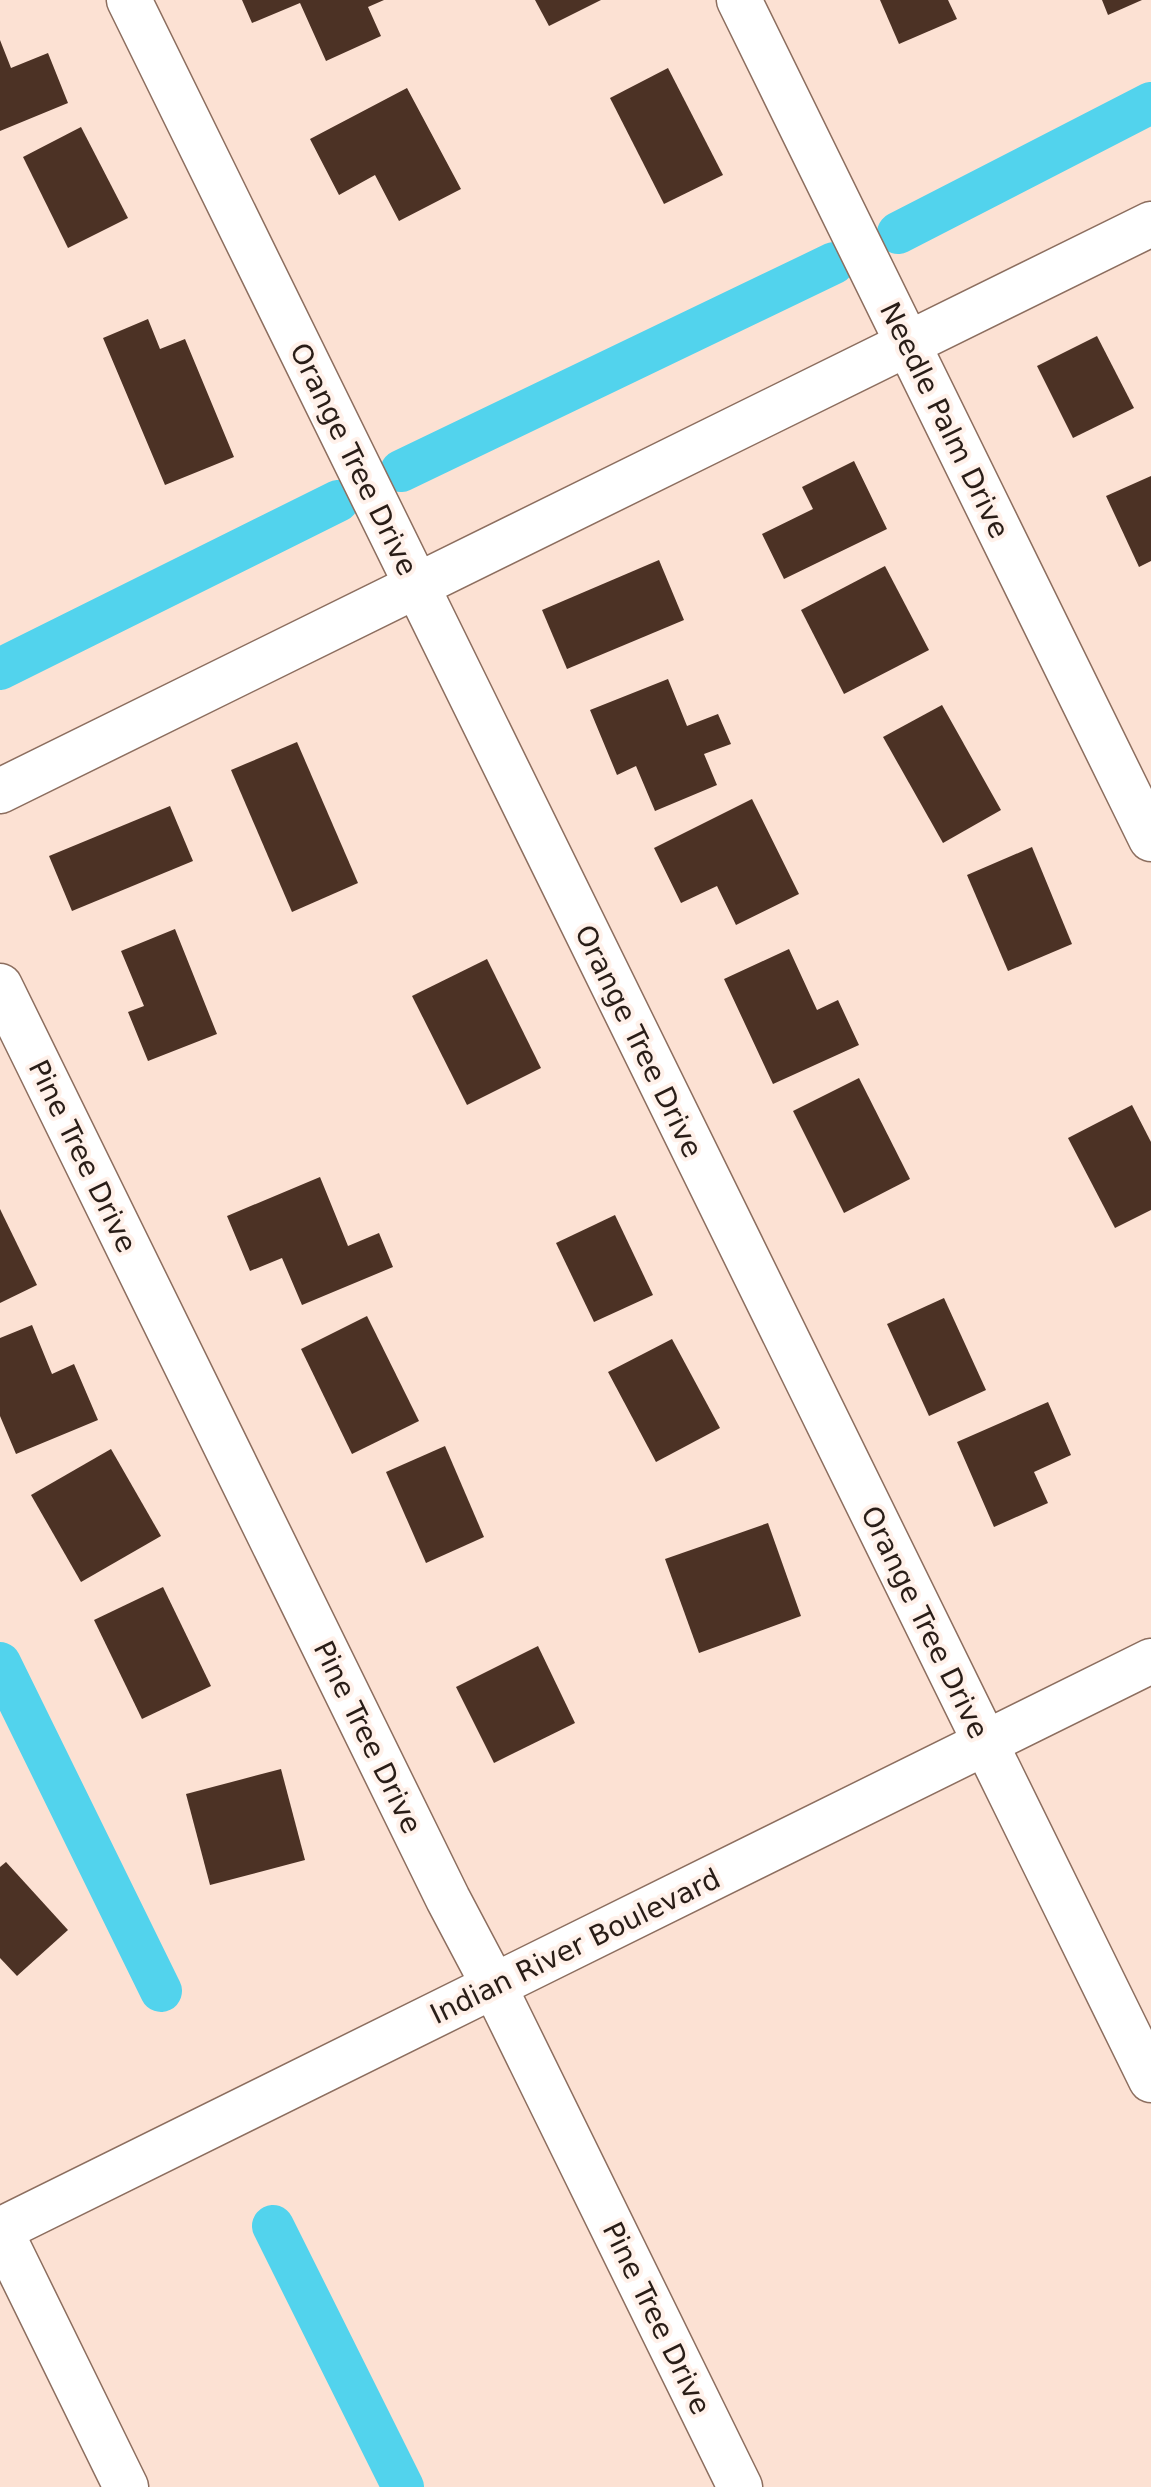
<svg xmlns="http://www.w3.org/2000/svg" width="1151" height="2487" viewBox="0 0 1151 2487" font-family="'DejaVu Sans',sans-serif">
	<rect width="100%" height="100%" fill="#fce1d3"/>
	<g fill="none" stroke-linecap="round" stroke-linejoin="round">
		<g stroke="#52d3ed" stroke-width="42">
			<path d="M898,233L1151,103"/>
			<path d="M401,471L834,263"/>
			<path d="M0,669L338,501"/>
			<path d="M0,1663L161,1991"/>
			<path d="M273,2226L403,2487"/>
		</g>
	</g>
	<g fill="#4c3225">
		<path d="M242,0H384L368,7L381,36L326,61L300,3L252,23Z"/>
		<path d="M535,0H601L549,26Z"/>
		<path d="M880,0H948L957,19L899,44Z"/>
		<path d="M1102,0H1142L1108,15Z"/>
		<path d="M0,40L11,68L48,53L68,103L0,131Z"/>
		<path d="M668,68L723,175L664,204L610,98Z"/>
		<path d="M407,88L461,189L399,221L375,175L339,195L310,139Z"/>
		<path d="M81,127L128,218L68,248L23,157Z"/>
		<path d="M148,319L160,349L185,339L234,457L165,485L103,338Z"/>
		<path d="M1097,336L1134,408L1073,438L1037,366Z"/>
		<path d="M854,461L887,529L784,579L762,534L813,509L802,487Z"/>
		<path d="M1151,476V561L1139,567L1106,496Z"/>
		<path d="M659,560L684,620L567,669L542,610Z"/>
		<path d="M885,566L929,650L844,694L801,610Z"/>
		<path d="M668,679L687,726L718,714L731,744L704,754L717,785L655,811L636,766L617,775L590,710Z"/>
		<path d="M942,705L1001,810L943,843L883,737Z"/>
		<path d="M297,742L358,883L292,912L231,770Z"/>
		<path d="M752,799L799,894L736,925L717,886L681,903L654,848Z"/>
		<path d="M170,806L193,861L72,911L49,856Z"/>
		<path d="M1032,847L1072,944L1008,971L967,875Z"/>
		<path d="M175,929L217,1034L148,1061L128,1012L144,1006L121,951Z"/>
		<path d="M789,949L817,1010L838,1000L859,1045L773,1084L724,979Z"/>
		<path d="M487,959L541,1068L467,1105L412,996Z"/>
		<path d="M859,1078L910,1179L844,1213L793,1111Z"/>
		<path d="M1132,1105L1151,1142V1210L1115,1228L1068,1138Z"/>
		<path d="M320,1177L348,1246L379,1233L393,1267L302,1305L282,1258L250,1271L227,1216Z"/>
		<path d="M0,1209L37,1285L0,1303Z"/>
		<path d="M615,1215L653,1295L594,1322L556,1243Z"/>
		<path d="M944,1298L986,1390L929,1416L887,1324Z"/>
		<path d="M367,1316L419,1421L352,1454L301,1349Z"/>
		<path d="M32,1325L52,1374L74,1364L98,1420L16,1454L0,1416V1338Z"/>
		<path d="M672,1339L720,1428L656,1462L608,1372Z"/>
		<path d="M1048,1402L1071,1455L1034,1472L1048,1503L994,1527L957,1442Z"/>
		<path d="M445,1446L484,1537L426,1563L386,1472Z"/>
		<path d="M111,1449L161,1536L81,1582L31,1495Z"/>
		<path d="M768,1523L801,1616L699,1653L665,1559Z"/>
		<path d="M163,1587L211,1686L142,1719L94,1620Z"/>
		<path d="M538,1646L575,1723L494,1763L456,1687Z"/>
		<path d="M281,1769L305,1860L210,1885L186,1794Z"/>
		<path d="M6,1862L68,1930L17,1976L0,1958V1867Z"/>
	</g>
	<g fill="none" stroke-linecap="round" stroke-linejoin="round">
		<defs>
			<g id="minor">
				<path d="M129,0L1151,2080"/>
				<path d="M739,0L1151,839"/>
				<path d="M0,791L1151,224"/>
				<path d="M0,986L448,1899L494,1986L740,2487"/>
				<path d="M0,2230L126,2487"/>
			</g>
			<path id="secondary" d="M0,2230L1151,1661"/>
		</defs>
		<use href="#minor" stroke="#8c6e5f" stroke-width="47"/>
		<use href="#secondary" stroke="#8c6e5f" stroke-width="47"/>
		<use href="#minor" stroke="#fff" stroke-width="44"/>
		<use href="#secondary" stroke="#fff" stroke-width="44"/>
	</g>
	<g text-anchor="middle" stroke-width="8" stroke-linejoin="round" paint-order="stroke">
		<g font-size="28" fill="#291d17" stroke="#fff1ea">
			<text transform="translate(945 420) rotate(64)" y="10">Needle Palm Drive</text>
			<text transform="translate(354 459) rotate(64)" y="10">Orange Tree Drive</text>
			<text transform="translate(639 1041) rotate(64)" y="10">Orange Tree Drive</text>
			<text transform="translate(83 1156) rotate(64)" y="10">Pine Tree Drive</text>
			<text transform="translate(925 1622) rotate(64)" y="10">Orange Tree Drive</text>
			<text transform="translate(368 1737) rotate(64)" y="10">Pine Tree Drive</text>
			<text transform="translate(575 1946) rotate(-26)" y="10">Indian River Boulevard</text>
			<text transform="translate(657 2318) rotate(64)" y="10">Pine Tree Drive</text>
		</g>
	</g>
</svg>
